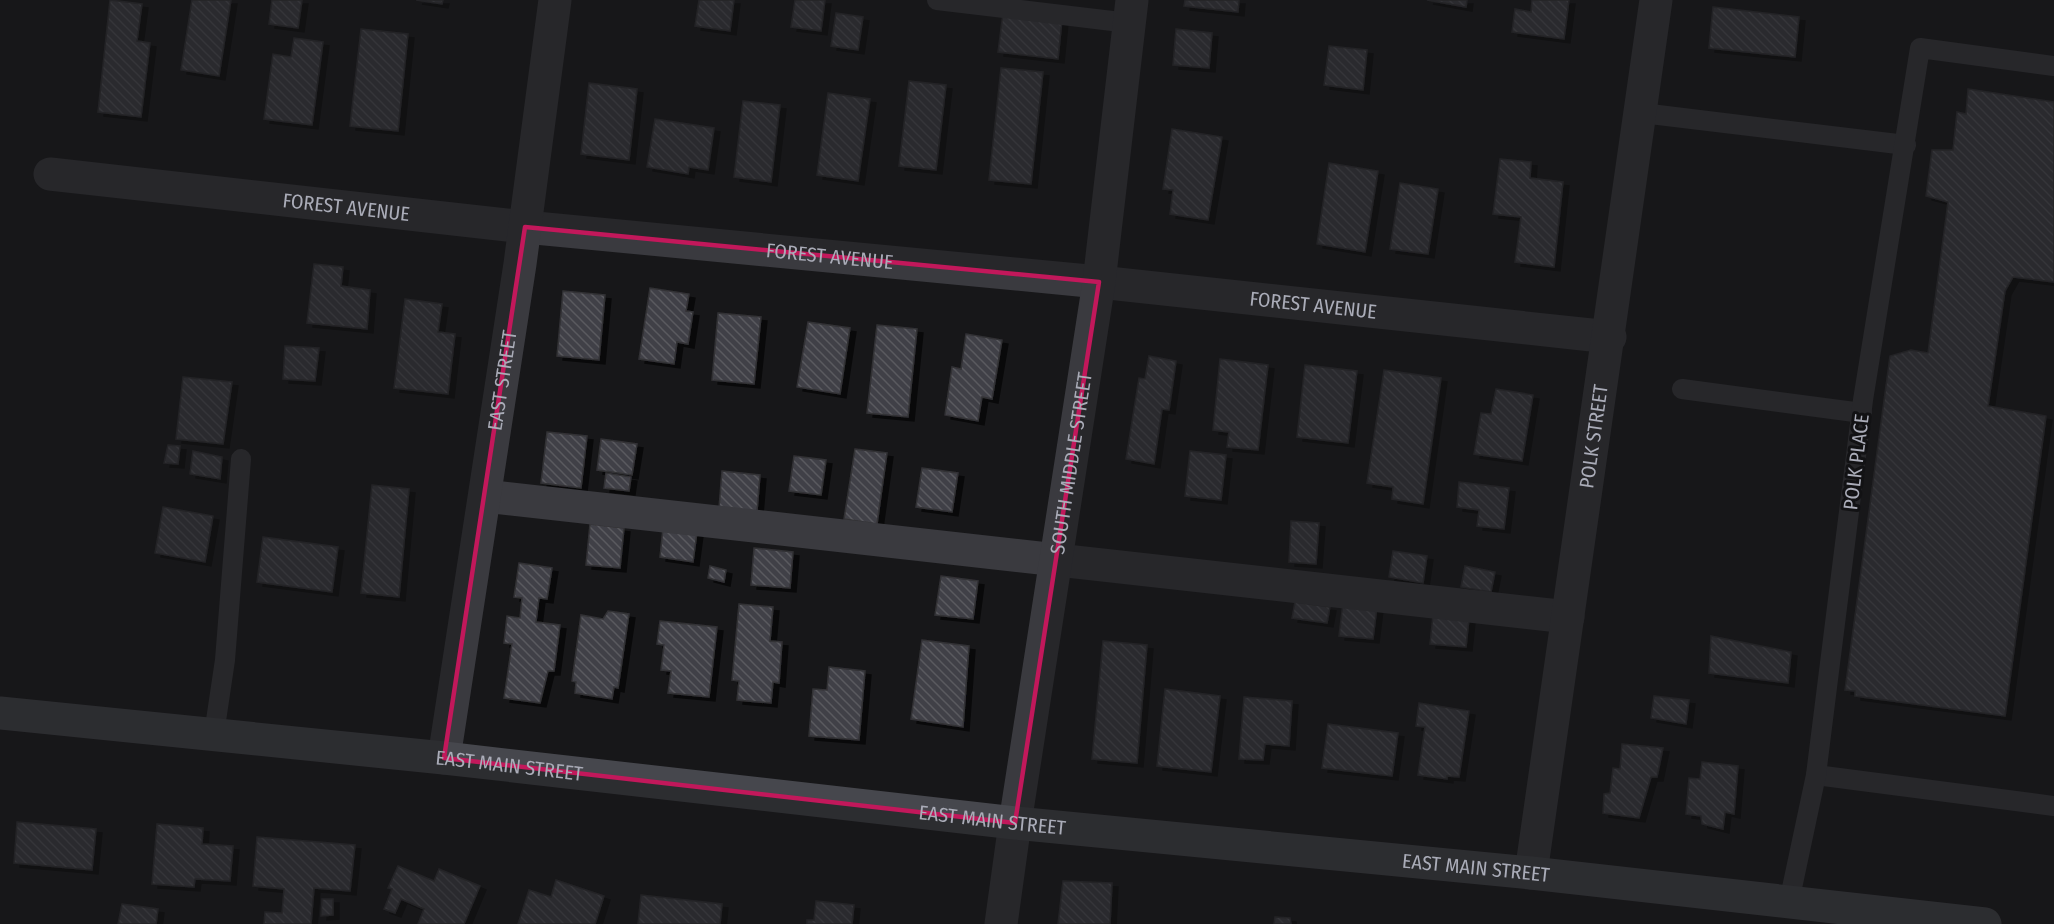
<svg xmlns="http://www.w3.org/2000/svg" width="2054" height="924" viewBox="0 0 2054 924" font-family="'Fira Sans Condensed',sans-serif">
	<defs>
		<pattern id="building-back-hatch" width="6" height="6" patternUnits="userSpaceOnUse" patternTransform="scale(1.5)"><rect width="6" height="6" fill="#414146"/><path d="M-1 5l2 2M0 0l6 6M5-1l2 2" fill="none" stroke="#5a5a5f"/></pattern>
		<filter id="shadow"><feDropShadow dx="6" dy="4" stdDeviation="0" flood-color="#0009"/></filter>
	</defs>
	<rect width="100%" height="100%" fill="#171719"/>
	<g fill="url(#building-back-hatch)" stroke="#323135" stroke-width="1.5" filter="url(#shadow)">
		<path d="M110,0L142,4L137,41L150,43L141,117L98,112Z"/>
		<path d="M192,0H231L219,76L181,70Z"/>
		<path d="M272,0H302L298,28L269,24Z"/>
		<path d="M416,0H443L442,4Z"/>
		<path d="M699,0H734L730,31L695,26Z"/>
		<path d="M795,0H825L821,31L791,27Z"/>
		<path d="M1185,0H1239L1238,12L1184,6Z"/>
		<path d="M1427,0H1467L1466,7Z"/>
		<path d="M1532,0H1569L1564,39L1512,32L1515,9L1531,12Z"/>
		<path d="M1713,7L1799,17L1795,57L1709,48Z"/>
		<path d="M836,13L863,17L858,50L831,46Z"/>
		<path d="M1003,13L1062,20L1058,59L998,52Z"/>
		<path d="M361,29L408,34L398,131L350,126Z"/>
		<path d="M1176,29L1212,33L1209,68L1173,65Z"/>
		<path d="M294,38L323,42L312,125L264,119L273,54L291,57Z"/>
		<path d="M1329,46L1367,50L1363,90L1324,85Z"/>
		<path d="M1001,68L1043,72L1031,184L989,180Z"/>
		<path d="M909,81L946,85L936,170L899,166Z"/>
		<path d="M589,83L637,89L629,160L581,154Z"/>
		<path d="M1968,89L2054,102V282L2013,277L2005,291L1988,406L2046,416L2005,716L1855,696V691L1845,690L1890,356L1911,350L1928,353L1948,202L1926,196L1932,150H1953L1957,112L1966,114Z"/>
		<path d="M828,93L870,99L858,181L817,175Z"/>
		<path d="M743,101L780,105L771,182L734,177Z"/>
		<path d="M655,119L714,128L708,170L689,167L688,174L647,167Z"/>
		<path d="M1172,129L1222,137L1208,220L1170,214L1173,190L1163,189Z"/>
		<path d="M1500,159L1531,162L1530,178L1563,182L1554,267L1515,262L1521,217L1493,214Z"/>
		<path d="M1329,163L1378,171L1365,252L1317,244Z"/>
		<path d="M1400,183L1438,189L1428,254L1390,249Z"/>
		<path d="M314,264L343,267L341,286L370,290L367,329L307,323Z"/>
		<path d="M650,288L689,294L686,311L693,312L688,344L677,342L674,364L639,359Z"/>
		<path d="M563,291L605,295L599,360L557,356Z"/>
		<path d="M405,299L442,304L438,332L455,334L448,394L394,388Z"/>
		<path d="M718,313L761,317L754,384L712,380Z"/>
		<path d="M808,322L850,328L840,394L797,387Z"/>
		<path d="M877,325L917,329L908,417L867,413Z"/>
		<path d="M966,334L1002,340L992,399L982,397L978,421L945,415L952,367L961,369Z"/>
		<path d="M285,346L319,348L315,381L283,379Z"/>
		<path d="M1149,356L1176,361L1169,410L1162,409L1154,464L1126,459L1139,378L1145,379Z"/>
		<path d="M1220,359L1268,365L1258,450L1227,447L1229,432L1213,430Z"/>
		<path d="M1305,365L1357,371L1348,443L1297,437Z"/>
		<path d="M1384,370L1441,378L1423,504L1392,499L1393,487L1367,483Z"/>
		<path d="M183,377L232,382L223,444L176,439Z"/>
		<path d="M1496,389L1533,395L1522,461L1474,454L1481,413L1491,414Z"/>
		<path d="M547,432L587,436L581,488L541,483Z"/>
		<path d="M601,439L637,444L632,475L597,470Z"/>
		<path d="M168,445L180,446L178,464L164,463Z"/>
		<path d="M855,449L887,453L877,524L844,519Z"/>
		<path d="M193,451L222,457L220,479L190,474Z"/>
		<path d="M1190,451L1226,455L1221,500L1185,496Z"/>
		<path d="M794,456L826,460L821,495L789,491Z"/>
		<path d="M922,468L958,473L952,512L916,507Z"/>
		<path d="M722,471L760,475L757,511L719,508Z"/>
		<path d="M606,473L631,477L629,491L604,488Z"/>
		<path d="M1459,482L1509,488L1504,529L1477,526L1479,510L1457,507Z"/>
		<path d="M372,485L409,489L399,597L361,593Z"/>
		<path d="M163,507L213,516L205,562L155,553Z"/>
		<path d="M1291,521L1319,523L1316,564L1289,562Z"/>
		<path d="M590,524L624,528L620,568L586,565Z"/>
		<path d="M663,528L697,532L693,562L660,557Z"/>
		<path d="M263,537L338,547L332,592L257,582Z"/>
		<path d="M754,548L793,552L790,588L751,585Z"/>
		<path d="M1393,551L1427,556L1423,583L1389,577Z"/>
		<path d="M519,563L552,568L547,599L539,598L536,622L560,625L554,671H548L540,703L504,698L512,644L504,643L507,616L520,618L522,598L514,597Z"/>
		<path d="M710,566L726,570L724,582L708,578Z"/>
		<path d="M1465,566L1495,572L1491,592L1461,587Z"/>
		<path d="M941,576L978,581L973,619L935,615Z"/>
		<path d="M1295,602L1330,607L1327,623L1292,618Z"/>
		<path d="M1343,603L1377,607L1373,639L1339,636Z"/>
		<path d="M739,604L773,607L770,641L782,642L779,683L773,682L771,703L737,700L739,681L732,680Z"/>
		<path d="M608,611L629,614L618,688L614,687L612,699L575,693L576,682L572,681L581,615L603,619Z"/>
		<path d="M1433,615L1469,619L1466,647L1430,644Z"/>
		<path d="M660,621L717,627L709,697L668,693L671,671L661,670L664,645L657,644Z"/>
		<path d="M1711,636L1791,652L1788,683L1709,673Z"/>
		<path d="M922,640L969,646L963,727L911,719Z"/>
		<path d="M1103,641L1147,645L1137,763L1092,759Z"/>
		<path d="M829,667L865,671L859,740L809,736L813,689L827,690Z"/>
		<path d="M1165,689L1220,696L1211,772L1157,766Z"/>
		<path d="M1654,696L1689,700L1686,724L1651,718Z"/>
		<path d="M1244,697L1292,701L1289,746L1265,744L1263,760L1239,759Z"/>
		<path d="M1419,703L1469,711L1459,777L1447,776V779L1418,775L1425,727L1416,726Z"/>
		<path d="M1328,724L1398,733L1392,776L1322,768Z"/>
		<path d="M1622,744L1663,748L1657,777H1651L1639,818L1603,813L1604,794L1610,793L1613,768L1620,769Z"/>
		<path d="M1702,762L1738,766L1734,814L1725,812L1723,829L1702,824L1701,816L1686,814L1689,778L1700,779Z"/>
		<path d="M17,822L96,829L92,870L14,863Z"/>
		<path d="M157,824L203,828L202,844L233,846L230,881L195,879L194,887L152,884Z"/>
		<path d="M257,837L355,845L350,891L314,888L311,924H264L265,912L282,913L284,889L253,886Z"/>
		<path d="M398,866L434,881L439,869L480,886L464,924H418L424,909L401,899L395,913L384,909L392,889L388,888Z"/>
		<path d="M556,880L604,896L595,924H518L529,890L551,897Z"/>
		<path d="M1063,881L1112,883L1110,924H1058Z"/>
		<path d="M641,895L722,904L720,924H638Z"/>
		<path d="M322,899H333V915L321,916Z"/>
		<path d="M816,901L854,905L852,924H807V920H814Z"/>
		<path d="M122,904L158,909L156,924H118Z"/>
		<path d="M1275,917L1290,918L1291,924H1274Z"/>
	</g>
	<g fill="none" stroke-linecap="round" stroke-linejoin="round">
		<g stroke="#3a3a3f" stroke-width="20">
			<path d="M937,0L1129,23"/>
			<path d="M1642,113L1906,145"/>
			<path d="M1682,389L1862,413"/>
			<path d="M214,734L225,660L241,459"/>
			<path d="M1816,775L2054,806"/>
			<path d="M1789,902L1816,775L1863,400L1920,48L2054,66"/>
		</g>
		<g stroke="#3a3a3f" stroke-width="33">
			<path id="s1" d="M50,174L525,227L1099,282L1610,337"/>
			<path d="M485,496L1568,617"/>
			<path id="s2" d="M444,758L520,264L555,0"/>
			<path id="s3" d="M1015,823L1099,282L1132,0"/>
			<path id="s4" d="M1531,873L1656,0"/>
		</g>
		<path stroke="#3a3a3f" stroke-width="33" d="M1001,924L1015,823"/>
		<path stroke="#46474d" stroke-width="33" id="s5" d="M0,713L444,758L1015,823L1531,873L1985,924"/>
	</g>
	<path d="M0 0H2054V924H0ZM525,227L1099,282L1015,823L444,758Z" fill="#171719" fill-opacity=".55" fill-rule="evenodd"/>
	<path fill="none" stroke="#c2185b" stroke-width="4.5" stroke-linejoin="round" d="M525,227L1099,282L1015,823L444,758Z"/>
	<g text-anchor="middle" stroke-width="6" stroke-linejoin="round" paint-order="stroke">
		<g font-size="20" fill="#aaacb8" stroke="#121214">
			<text dy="7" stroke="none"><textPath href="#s1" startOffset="298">FOREST AVENUE</textPath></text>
			<text dy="7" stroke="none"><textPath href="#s1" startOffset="784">FOREST AVENUE</textPath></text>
			<text dy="7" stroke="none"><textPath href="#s1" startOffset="1270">FOREST AVENUE</textPath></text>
			<text dy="7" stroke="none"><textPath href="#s2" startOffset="382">EAST STREET</textPath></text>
			<text dy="7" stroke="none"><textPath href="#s4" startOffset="441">POLK STREET</textPath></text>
			<text transform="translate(1856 462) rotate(-83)" y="7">POLK PLACE</text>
			<text dy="7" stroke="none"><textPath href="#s3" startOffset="364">SOUTH MIDDLE STREET</textPath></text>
			<text dy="7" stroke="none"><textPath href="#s5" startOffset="512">EAST MAIN STREET</textPath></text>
			<text dy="7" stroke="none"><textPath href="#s5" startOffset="998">EAST MAIN STREET</textPath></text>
			<text dy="7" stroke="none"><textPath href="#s5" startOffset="1484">EAST MAIN STREET</textPath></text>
		</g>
	</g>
</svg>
